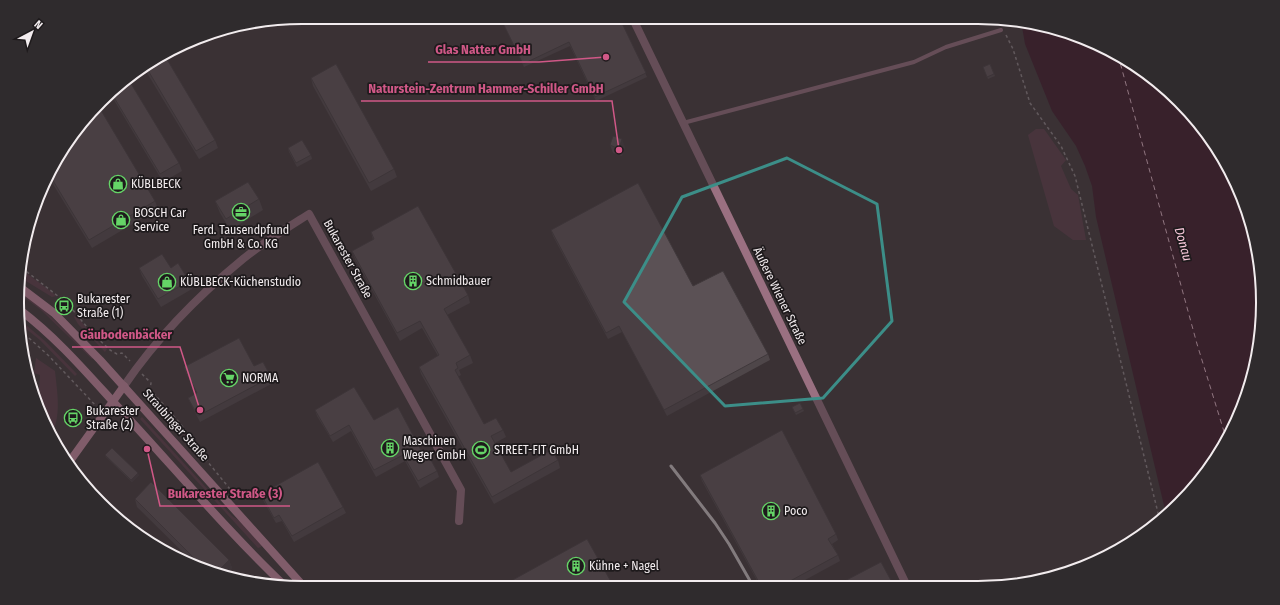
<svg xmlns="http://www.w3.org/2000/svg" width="1280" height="605" viewBox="0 0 1280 605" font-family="'Fira Sans Condensed',sans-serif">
	<rect width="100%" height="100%" fill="#3a3134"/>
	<g fill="#5a3846">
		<path d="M1036,129H1044L1066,160L1061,166L1071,189L1078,195L1086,240H1073L1054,226L1028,135Z"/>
		<path d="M22,270L53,293L56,296L52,297L21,278Z"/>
		<path d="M21,291L42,308L93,358L92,359L41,310L21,295Z"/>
		<path d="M76,315L99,343L107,349L105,352L78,324L74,317Z"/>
		<path d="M20,320L45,341L77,374L75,376L40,340L20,324Z"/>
		<path d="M36,358L55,371C57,391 62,417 51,435L47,429L35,389H39L40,375L34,373Z"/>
		<path d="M159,401L184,430L200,457L193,449L182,432L157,404Z"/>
		<path d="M142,417L232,516L248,526L263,544L261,547L258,548L140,419Z"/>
	</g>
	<path fill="#360e21" d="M1021,21C1053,24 1084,37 1112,52C1224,112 1278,234 1258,357C1252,392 1235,422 1218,452C1213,460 1209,470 1203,477C1192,490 1179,502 1166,514L1096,217L1092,186L1085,166L1076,146L1052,111L1025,44Z"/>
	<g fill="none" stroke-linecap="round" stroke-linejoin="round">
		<path stroke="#f9c9db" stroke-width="1" stroke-dasharray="5 4" stroke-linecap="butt" d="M1118,55L1197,344L1226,438"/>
		<g stroke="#91898c" stroke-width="1.5" stroke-dasharray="3 3" stroke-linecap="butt">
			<path d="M1006,35L1013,49L1030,103L1061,146L1075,176L1160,521"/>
			<path d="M22,268L68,304L91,332L110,350L117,354L122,353L130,361"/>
			<path d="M20,330L49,356L97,407"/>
			<path d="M142,374L151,383L150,389L183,427L198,450L239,500"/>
			<path d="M150,403L157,396"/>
			<path d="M109,421L115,427L122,429L125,426"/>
		</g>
		<path stroke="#9a7081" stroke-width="4" d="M683,123L914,62L946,47L1001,30"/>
		<g stroke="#9a7081" stroke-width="8">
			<path d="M632,17L907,586"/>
			<path d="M124,386C156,339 199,295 243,259C264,242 287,228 309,214L461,490L459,521"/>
		</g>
		<g stroke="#d491ac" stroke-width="8">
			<path d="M21,288L54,313L100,360L305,588"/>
			<path d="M20,310C57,338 86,372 117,406C173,466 226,530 285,586"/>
			<path d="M70,461L124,386"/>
		</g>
		<path stroke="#dad4d6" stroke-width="3" d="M671,466L715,523L729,544L753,586"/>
	</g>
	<g fill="#4e4649">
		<path d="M500,17H619L647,77L596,101L570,46L524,67Z"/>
		<path d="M165,56L215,140L218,148L199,159L144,68Z"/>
		<path d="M990,64L995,76L988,79L983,67Z"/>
		<path d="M127,77L179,163L182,171L163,182L111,95Z"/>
		<path d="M311,78L394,169L397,177L371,191L313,86Z"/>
		<path d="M65,144L155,201L158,209L92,248L48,176Z"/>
		<path d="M610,145L625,147L622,156L613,153Z"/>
		<path d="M288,148L311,155L312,159L297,167L289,152Z"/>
		<path d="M259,199L263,210L230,230L220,213L215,201Z"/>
		<path d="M551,230L693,286L768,354L770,360L667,416L622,332L608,339L553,236Z"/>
		<path d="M371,232L468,295L470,303L447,315L470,355L473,363L459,370L461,375L458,377L484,424L503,430L506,437L495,443L511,472L558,460L560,468L494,504L421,374L419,367L438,356L422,328L400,341L355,259L352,251L373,240Z"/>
		<path d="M139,268H171L189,281L192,289L161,307L142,276Z"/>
		<path d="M254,366L271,377L273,383L200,422L188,398L197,393L186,373L184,367Z"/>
		<path d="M800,403L804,411L796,415L792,407Z"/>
		<path d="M315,410L374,420L423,454L437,471L439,477L420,488L405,461L376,477L351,431L333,442L317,416Z"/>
		<path d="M105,455L139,475L132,482L106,457Z"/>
		<path d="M700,475L836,534L838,540L832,544L838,555L840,561L794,586H760L702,481Z"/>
		<path d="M261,494L343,507L346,513L294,542L282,521L276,523L263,500Z"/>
		<path d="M135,499L229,560L232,568L224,576L199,568L137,507Z"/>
	</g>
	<g fill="#40393c">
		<path d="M622,139L625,147L622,156L619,149Z"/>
		<path d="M138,473L139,475L132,482L131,480Z"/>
		<path d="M229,560L232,568L224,576L216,573Z"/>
	</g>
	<g fill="#5b5155" stroke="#40393c">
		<path d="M500,17H619L646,73L595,97L569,42L523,64Z"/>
		<path d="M165,56L215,140L196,151L146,67Z"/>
		<path d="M336,64L394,169L369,183L311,78Z"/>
		<path d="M990,64L994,74L987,77L983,67Z"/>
		<path d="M127,77L179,163L160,174L112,94Z"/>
		<path d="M99,107L155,201L89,240L49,174L65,144Z"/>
		<path d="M613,136L622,139L619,149L610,145Z"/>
		<path d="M302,140L311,155L296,163L288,148Z"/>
		<path d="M248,182L259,199L226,219L215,201Z"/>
		<path d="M638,183L693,286L723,271L768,354L664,410L619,326L606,333L551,230Z"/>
		<path d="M418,206L468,295L444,309L470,355L456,363L458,368L455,370L484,424L496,418L503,430L491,436L511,472L551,450L558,460L492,497L419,367L439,355L420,321L397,333L352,251L374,239L371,232Z"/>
		<path d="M162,254L171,268L178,263L189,281L158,299L139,268Z"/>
		<path d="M239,338L254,366L263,362L271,377L198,416L188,398L197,393L184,367Z"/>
		<path d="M354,387L374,420L398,407L423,454L426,451L437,471L418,481L403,455L374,470L349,425L330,436L315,410Z"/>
		<path d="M800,403L803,409L795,413L792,407Z"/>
		<path d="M782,430L836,534L828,539L838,555L781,586H761L700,475Z"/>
		<path d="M112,448L138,473L131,480L105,455Z"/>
		<path d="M318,462L343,507L292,536L279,515L274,518L261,494Z"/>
		<path d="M151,482L229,560L216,573L206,570L135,499Z"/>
		<path d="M587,539L614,587H500Z"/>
		<path d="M881,562L894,586H835Z"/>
	</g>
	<path d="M0 0H1280V605H0ZM787,158L877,204L892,321L823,398L725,406L624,302L682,197Z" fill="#3a3134" fill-opacity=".55" fill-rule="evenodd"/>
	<path fill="none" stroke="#3c8e88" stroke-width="3" stroke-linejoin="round" d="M787,158L877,204L892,321L823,398L725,406L624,302L682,197Z"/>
	<defs>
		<symbol id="shop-ring" viewBox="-11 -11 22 22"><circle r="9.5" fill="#1e1a1c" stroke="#65d467" stroke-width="1.5"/><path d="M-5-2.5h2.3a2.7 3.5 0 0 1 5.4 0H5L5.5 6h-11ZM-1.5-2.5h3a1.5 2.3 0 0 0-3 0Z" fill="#65d467"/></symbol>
		<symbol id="office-ring" viewBox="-11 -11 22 22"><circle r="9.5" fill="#1e1a1c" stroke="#65d467" stroke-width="1.5"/><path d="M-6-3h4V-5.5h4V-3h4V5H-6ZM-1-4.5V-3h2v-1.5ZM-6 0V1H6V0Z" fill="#65d467"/></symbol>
		<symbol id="building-ring" viewBox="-11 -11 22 22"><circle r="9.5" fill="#1e1a1c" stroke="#65d467" stroke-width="1.5"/><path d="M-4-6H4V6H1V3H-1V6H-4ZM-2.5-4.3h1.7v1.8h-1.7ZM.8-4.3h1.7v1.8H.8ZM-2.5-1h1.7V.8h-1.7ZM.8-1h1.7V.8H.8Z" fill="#65d467"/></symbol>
		<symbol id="bus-ring" viewBox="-11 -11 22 22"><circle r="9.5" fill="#1e1a1c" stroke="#65d467" stroke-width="1.5"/><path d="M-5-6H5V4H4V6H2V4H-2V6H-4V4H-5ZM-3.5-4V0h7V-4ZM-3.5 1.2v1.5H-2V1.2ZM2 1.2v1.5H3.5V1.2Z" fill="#65d467"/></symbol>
		<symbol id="supermarket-ring" viewBox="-11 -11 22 22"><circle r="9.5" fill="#1e1a1c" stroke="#65d467" stroke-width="1.5"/><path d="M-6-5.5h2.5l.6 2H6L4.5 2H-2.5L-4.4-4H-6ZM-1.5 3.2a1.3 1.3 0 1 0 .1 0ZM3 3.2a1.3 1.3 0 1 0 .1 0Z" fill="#65d467"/></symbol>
		<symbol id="stadium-ring" viewBox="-11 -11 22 22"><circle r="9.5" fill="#1e1a1c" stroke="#65d467" stroke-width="1.5"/><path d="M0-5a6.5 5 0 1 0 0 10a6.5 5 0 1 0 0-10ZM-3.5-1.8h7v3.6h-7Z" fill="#65d467"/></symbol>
	</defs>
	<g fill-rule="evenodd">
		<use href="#shop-ring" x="108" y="174" width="20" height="20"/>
		<use href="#office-ring" x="231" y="202" width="20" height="20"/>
		<use href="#shop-ring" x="111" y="210" width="20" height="20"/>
		<use href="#building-ring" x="403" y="271" width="20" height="20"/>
		<use href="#shop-ring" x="157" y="272" width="20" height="20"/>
		<use href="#bus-ring" x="54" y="296" width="20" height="20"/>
		<use href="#supermarket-ring" x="219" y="368" width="20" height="20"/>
		<use href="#bus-ring" x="63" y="408" width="20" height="20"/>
		<use href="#building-ring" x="380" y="438" width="20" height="20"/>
		<use href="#stadium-ring" x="471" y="440" width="20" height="20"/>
		<use href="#building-ring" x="761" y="501" width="20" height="20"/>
		<use href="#building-ring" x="566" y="556" width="20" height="20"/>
	</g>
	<g text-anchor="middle" stroke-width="3.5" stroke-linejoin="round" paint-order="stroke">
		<g font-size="12" fill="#f2ecee" stroke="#1e1a1c" text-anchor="start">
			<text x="131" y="188">KÜBLBECK</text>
			<text x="134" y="217">BOSCH Car<tspan x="134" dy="14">Service</tspan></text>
			<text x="241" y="234" text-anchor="middle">Ferd. Tausendpfund<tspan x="241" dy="14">GmbH &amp; Co. KG</tspan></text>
			<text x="426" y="285">Schmidbauer</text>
			<text x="180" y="286">KÜBLBECK-Küchenstudio</text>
			<text x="77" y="303">Bukarester<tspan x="77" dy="14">Straße (1)</tspan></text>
			<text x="242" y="382">NORMA</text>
			<text x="86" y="415">Bukarester<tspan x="86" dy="14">Straße (2)</tspan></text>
			<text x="403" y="445">Maschinen<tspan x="403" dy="14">Weger GmbH</tspan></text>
			<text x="494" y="454">STREET-FIT GmbH</text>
			<text x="784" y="515">Poco</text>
			<text x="589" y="570">Kühne + Nagel</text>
		</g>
		<g font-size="12" fill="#f2ecee" stroke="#1e1a1c">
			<text transform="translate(348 259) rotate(61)" y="4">Bukarester Straße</text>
			<text transform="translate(780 296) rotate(64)" y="4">Äußere Wiener Straße</text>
			<text transform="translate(176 425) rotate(48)" y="4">Straubinger Straße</text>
		</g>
		<g font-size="13" font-style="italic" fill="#f9c9db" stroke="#1e1a1c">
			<text transform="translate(1184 244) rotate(74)" y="5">Donau</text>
		</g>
	</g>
	<path d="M0 0H1280V605H0ZM302 24H978A278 278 0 0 1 1256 302V303A278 278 0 0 1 978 581H302A278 278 0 0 1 24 303V302A278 278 0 0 1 302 24Z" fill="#2f2b2d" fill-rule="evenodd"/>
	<path fill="none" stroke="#f2ecee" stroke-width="2" d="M302 24H978A278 278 0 0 1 1256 302V303A278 278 0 0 1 978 581H302A278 278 0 0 1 24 303V302A278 278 0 0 1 302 24Z"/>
	<path fill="none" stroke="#d05887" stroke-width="1.5" d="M606 57L539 62H428M619 150L612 101H361M200 410L180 347H72M147 449L160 506H290"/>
	<g fill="#d05887" stroke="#1e1a1c" stroke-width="1.5">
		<circle cx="606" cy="57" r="4"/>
		<circle cx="619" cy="150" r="4"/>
		<circle cx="200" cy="410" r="4"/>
		<circle cx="147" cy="449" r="4"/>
	</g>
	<g font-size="13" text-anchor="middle" font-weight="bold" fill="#d05887" stroke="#1e1a1c" stroke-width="3.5" stroke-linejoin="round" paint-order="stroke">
		<text x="483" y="54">Glas Natter GmbH</text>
		<text x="486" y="93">Naturstein-Zentrum Hammer-Schiller GmbH</text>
		<text x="126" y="339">Gäubodenbäcker</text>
		<text x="225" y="498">Bukarester Straße (3)</text>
	</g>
	<g transform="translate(32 32) rotate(41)" stroke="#1e1a1c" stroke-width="3" paint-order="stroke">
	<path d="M0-3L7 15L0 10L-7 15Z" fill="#f2ecee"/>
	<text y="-6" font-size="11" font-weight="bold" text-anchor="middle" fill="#f2ecee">N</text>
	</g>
</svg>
